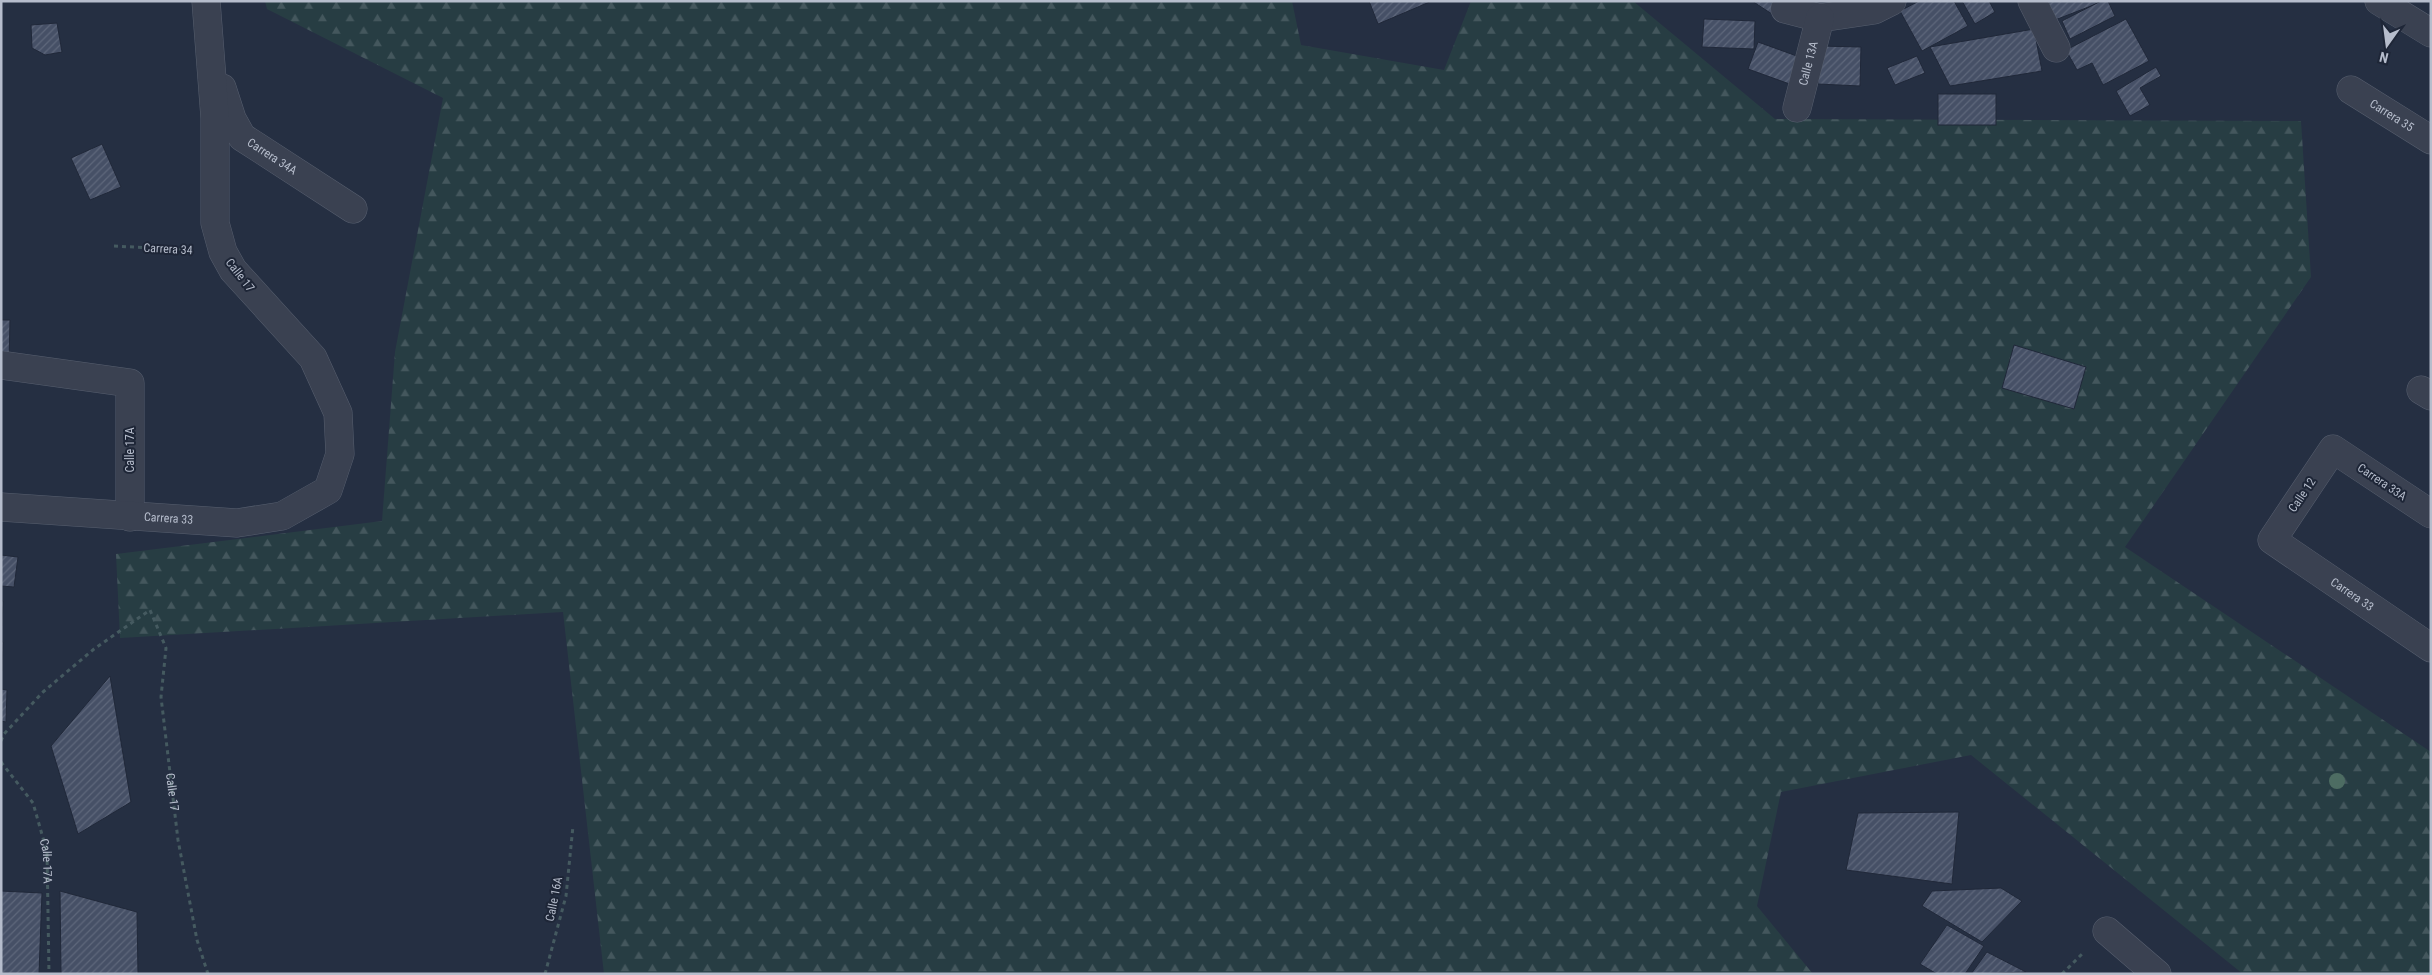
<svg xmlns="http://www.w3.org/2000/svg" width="2432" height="975" viewBox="0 0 2432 975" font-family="'Roboto Condensed',sans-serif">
	<defs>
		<pattern id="forest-firs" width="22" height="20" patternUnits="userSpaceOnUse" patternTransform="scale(1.25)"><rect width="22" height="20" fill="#273d43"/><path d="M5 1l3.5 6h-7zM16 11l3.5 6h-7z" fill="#44575d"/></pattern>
		<pattern id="building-hatch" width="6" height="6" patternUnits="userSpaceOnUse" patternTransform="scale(1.25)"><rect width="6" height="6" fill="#465066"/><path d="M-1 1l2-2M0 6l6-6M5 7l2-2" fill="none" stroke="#5e677b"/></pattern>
	</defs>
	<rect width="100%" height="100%" fill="#252f42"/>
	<path fill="url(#forest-firs)" d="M265,1H1292L1301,45L1444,70L1471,1H1633L1775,119L2301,121L2311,277L2125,547L2431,752V974H2243L1971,755L1781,792L1757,906L1813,974H604L563,612L120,638L116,554L382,521L395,352L443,98L267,9Z"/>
	<g fill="url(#building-hatch)" stroke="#202839">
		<path d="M1369,1H1432L1378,24Z"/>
		<path d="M1752,1H1785L1775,16Z"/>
		<path d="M1919,1H1954L1968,26L1922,51L1900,11Z"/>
		<path d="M1962,1H1989L1995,12L1975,24Z"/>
		<path d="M2048,1H2104L2055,20Z"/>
		<path d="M2101,1H2108L2115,16L2070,39L2062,21Z"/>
		<path d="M1704,19L1755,21L1754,49L1702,47Z"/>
		<path d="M2126,19L2149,61L2103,85L2092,63L2077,70L2066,50Z"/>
		<path d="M57,23L62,52L45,55L32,48L31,25Z"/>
		<path d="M2034,29L2042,71L1950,86L1930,47Z"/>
		<path d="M1758,42L1805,59L1795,86L1748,69Z"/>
		<path d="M1819,46L1861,47L1860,86L1818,84Z"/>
		<path d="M1917,56L1925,73L1895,85L1887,68Z"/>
		<path d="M2156,67L2161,76L2140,88L2150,105L2130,116L2116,91Z"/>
		<rect x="1938" y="94" width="58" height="31"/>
		<path d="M102,144L121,187L90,200L71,158Z"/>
		<path d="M1,320H10L9,362L1,360Z"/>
		<path d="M2014,345L2086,367L2074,409L2002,388Z"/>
		<path d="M1,555L18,557L14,587L1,586Z"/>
		<path d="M1,601H3L2,626H1Z"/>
		<path d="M1,642H3L2,671H1Z"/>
		<path d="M110,676L131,802L78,834L51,746Z"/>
		<path d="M1,689L7,690L6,722L1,721Z"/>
		<path d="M1959,812L1952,884L1846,870L1858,813Z"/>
		<path d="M2001,888L2022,901L1982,942L1922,906L1932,891Z"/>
		<path d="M1,891L42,893L39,974H1Z"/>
		<path d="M60,891L137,912L138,974H61Z"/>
		<path d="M1947,925L1984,946L1965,974H1937L1920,964Z"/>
		<path d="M1987,952L2026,972L1971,974Z"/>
	</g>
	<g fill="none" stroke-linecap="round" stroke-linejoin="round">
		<defs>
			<g id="minor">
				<path d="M2032,1L2056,48"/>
				<path d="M2379,1L2431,33"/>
				<path d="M1785,9L1820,18L1874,10L1892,1"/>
				<path id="s3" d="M222,88L232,119L242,137L353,209"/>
				<path id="s4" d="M2351,90L2431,140"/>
				<path id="s5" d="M1797,108L1820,18"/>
				<path d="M1,365L130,383V517"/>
				<path d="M2421,390L2431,396"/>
				<path id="s6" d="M1,507L237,523L282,516L328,490L340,454L338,413L313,358L233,270L223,252L215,223V118L206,1"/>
				<path id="s7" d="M2431,514L2333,449L2272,540L2431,648"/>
				<path d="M2107,931L2157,974"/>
			</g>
		</defs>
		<use href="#minor" stroke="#575f6f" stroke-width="29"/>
		<g stroke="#455a60" stroke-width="3" stroke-dasharray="4 4" stroke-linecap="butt">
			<path d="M114,246L190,250"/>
			<path id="s1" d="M1,741L4,734L43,692L94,649L150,610L166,648L161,697L178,840L197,940L208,974"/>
			<path id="s2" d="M1,762L33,803L47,852L49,974"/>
			<path d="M545,974L566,896L573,826"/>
			<path d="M2062,974L2083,953"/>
		</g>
		<use href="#minor" stroke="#3a4151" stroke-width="28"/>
	</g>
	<circle fill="#4d6c62" cx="2337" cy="781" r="8"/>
	<g text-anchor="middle" stroke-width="4" stroke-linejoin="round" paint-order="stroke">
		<g font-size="12" fill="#b6bdcc" stroke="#1e2637">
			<text dy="4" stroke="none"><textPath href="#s5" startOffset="46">Calle 13A</textPath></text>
			<text dy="4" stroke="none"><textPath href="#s4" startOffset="48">Carrera 35</textPath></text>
			<text dy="4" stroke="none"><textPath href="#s3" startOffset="89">Carrera 34A</textPath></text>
			<text transform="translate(168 249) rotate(3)" y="4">Carrera 34</text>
			<text transform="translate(240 275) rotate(52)" y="4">Calle 17</text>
			<text transform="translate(130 450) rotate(-90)" y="4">Calle 17A</text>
			<text transform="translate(2382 482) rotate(34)" y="4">Carrera 33A</text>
			<text transform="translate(2302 495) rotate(-56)" y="4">Calle 12</text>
			<text dy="4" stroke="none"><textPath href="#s6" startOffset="168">Carrera 33</textPath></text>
			<text dy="4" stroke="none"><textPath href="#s7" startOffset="324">Carrera 33</textPath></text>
			<text dy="4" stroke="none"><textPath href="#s1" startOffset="386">Calle 17</textPath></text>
			<text dy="4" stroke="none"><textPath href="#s2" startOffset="112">Calle 17A</textPath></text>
			<text transform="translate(554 899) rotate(-79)" y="4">Calle 16A</text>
		</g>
	</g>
	<rect width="2432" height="975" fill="none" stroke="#b6bdcc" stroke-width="5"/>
	<g transform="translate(2387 45) rotate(194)" stroke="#1e2637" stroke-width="4" paint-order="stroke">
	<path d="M0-4L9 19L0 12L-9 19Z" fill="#b6bdcc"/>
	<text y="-8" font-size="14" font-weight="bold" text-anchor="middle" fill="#b6bdcc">N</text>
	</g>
</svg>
